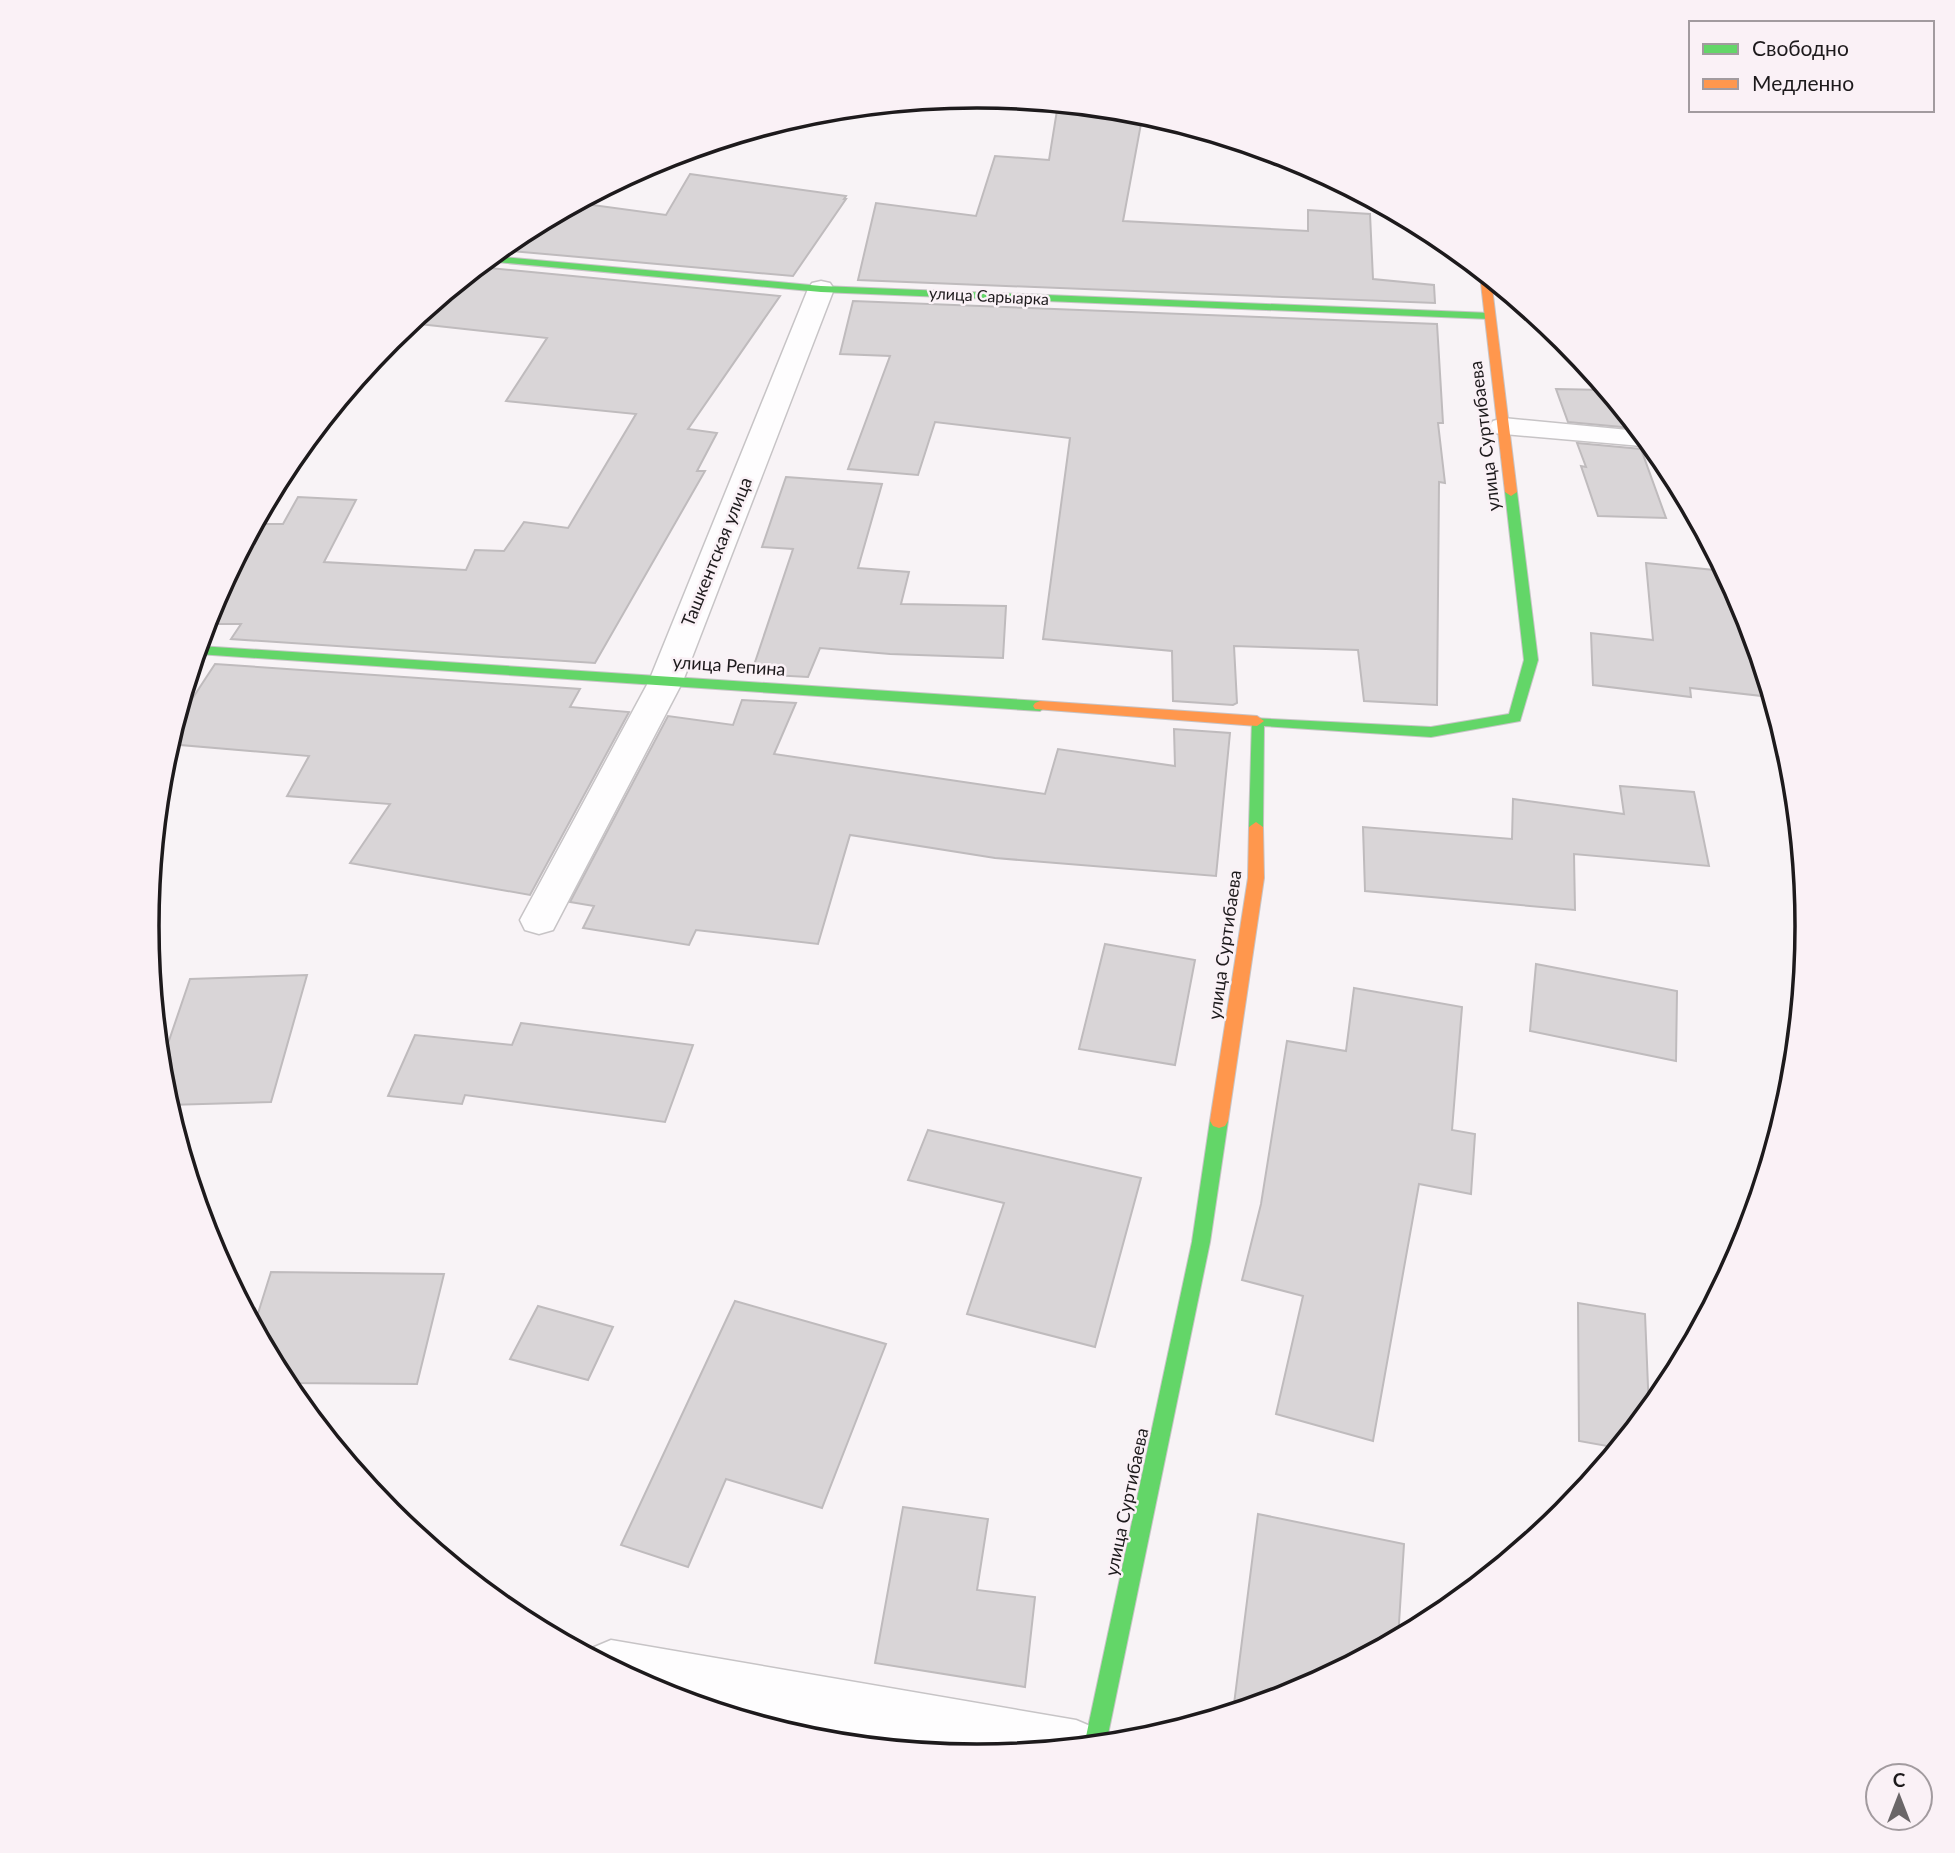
<svg xmlns="http://www.w3.org/2000/svg" width="1955" height="1853" viewBox="0 0 1955 1853" font-family="Lato,sans-serif">
	<rect width="100%" height="100%" fill="#f8f3f6"/>
	<g fill="#d9d5d7" stroke="#bfbbbd" stroke-width="2">
		<path d="M1058,104L1143,113L1123,221L1308,231V210L1370,214L1373,279L1434,285L1435,303L858,280L876,203L976,216L995,156L1049,160Z"/>
		<path d="M690,174L846,196L844,199H846L793,276L500,250L517,236L578,203L666,215Z"/>
		<path d="M479,267L780,296L688,429L717,433L697,471H705L595,663L231,639L241,624H206L211,608L256,524H283L298,497L356,500L324,562L466,570L475,550L504,551L524,522L568,528L636,414L506,401L547,338L410,323Z"/>
		<path d="M853,301L1437,324L1443,423H1438L1445,483L1439,482L1437,705L1364,701L1358,650L1234,646L1237,703L1233,705L1173,701L1172,651L1043,639L1070,438L935,422L918,475L848,469L890,356L840,354Z"/>
		<path d="M1556,389L1606,390L1630,419L1633,428L1568,422Z"/>
		<path d="M1577,443L1641,449L1666,518L1598,516L1581,466L1586,467Z"/>
		<path d="M786,477L882,484L858,568L909,572L901,604L1006,606L1003,658L890,654L820,648L808,677L751,674L793,549L762,547Z"/>
		<path d="M1646,563L1724,571L1745,609L1771,697L1690,688L1691,697L1593,685L1591,633L1653,640Z"/>
		<path d="M215,664L580,689L570,707L629,712L530,895L350,863L390,804L287,796L309,756L169,744L175,725Z"/>
		<path d="M742,700L796,703L774,754L1045,794L1058,749L1175,766L1174,729L1230,733L1216,876L995,858L850,835L818,944L696,930L689,945L583,928L594,906L570,902L668,716L733,725Z"/>
		<path d="M1620,786L1694,792L1709,866L1574,854L1575,910L1365,891L1363,827L1512,839L1513,799L1624,814Z"/>
		<path d="M1105,944L1195,960L1175,1065L1079,1049Z"/>
		<path d="M1536,964L1677,991L1676,1061L1530,1031Z"/>
		<path d="M307,975L271,1102L168,1105L161,1064L190,979Z"/>
		<path d="M1354,988L1462,1007L1452,1130L1475,1134L1471,1194L1419,1184L1373,1441L1276,1414L1303,1296L1242,1280L1261,1204L1287,1041L1346,1051Z"/>
		<path d="M521,1023L693,1045L665,1122L465,1095L462,1104L388,1096L415,1035L512,1045Z"/>
		<path d="M928,1130L1141,1178L1095,1347L967,1314L1004,1203L908,1180Z"/>
		<path d="M271,1272L444,1274L417,1384L285,1383L254,1326Z"/>
		<path d="M735,1301L886,1344L822,1508L726,1479L688,1567L621,1545Z"/>
		<path d="M1578,1303L1645,1314L1649,1411L1618,1448L1579,1441Z"/>
		<path d="M538,1306L613,1327L588,1380L510,1359Z"/>
		<path d="M903,1507L988,1519L977,1590L1035,1597L1025,1687L875,1663Z"/>
		<path d="M1258,1514L1404,1544L1398,1639L1295,1694L1233,1712Z"/>
	</g>
	<g fill="none" stroke-linecap="round" stroke-linejoin="round">
		<defs>
			<g id="street">
				<path d="M821,281L830,283L834,289L683,681L553,930L539,934L525,930L520,920L649,681L808,289L812,283Z"/>
				<path d="M1503,418L1639,431L1653,447L1493,433L1489,427L1493,421Z"/>
				<path d="M611,1640L1076,1720L1095,1728L1102,1744L972,1756L725,1713L659,1693L589,1656L592,1648Z"/>
			</g>
			<g id="fast">
				<path d="M492,256L821,286L1490,313L1495,316L1490,319L821,292L485,261Z"/>
				<path d="M1511,488L1517,492L1538,660L1520,721L1431,737L1264,726L1263,827L1256,832L1251,831L1249,827L1252,718L1431,727L1509,714L1524,660L1505,492Z"/>
				<path d="M199,646L1040,701L1047,706L1040,711L198,654Z"/>
				<path d="M1219,1114L1225,1116L1228,1121L1210,1242L1106,1744L1084,1746L1192,1242L1210,1121L1213,1116Z"/>
			</g>
			<g id="slow">
				<path d="M1483,272L1491,279L1517,492L1511,496L1505,492L1480,275Z"/>
				<path d="M1040,701L1257,716L1264,721L1257,726L1035,709L1033,706L1035,703Z"/>
				<path d="M1256,822L1263,827L1264,878L1228,1121L1225,1126L1219,1128L1213,1126L1210,1121L1248,878L1249,827Z"/>
			</g>
		</defs>
		<use href="#street" stroke="#c7c4c6" stroke-width="3"/>
		<use href="#fast" stroke="#c7c4c6" stroke-width="2"/>
		<use href="#slow" stroke="#c7c4c6" stroke-width="2"/>
		<use href="#street" fill="#fefdfe" fill-rule="evenodd"/>
		<use href="#fast" fill="#63d668" fill-rule="evenodd"/>
		<use href="#slow" fill="#ff974d" fill-rule="evenodd"/>
	</g>
	<g text-anchor="middle" stroke-width="5" stroke-linejoin="round" paint-order="stroke">
		<g font-size="16" fill="#1d1a1c" stroke="#faf1f6">
			<text transform="translate(989 296) rotate(3)" y="6">улица Сарыарка</text>
		</g>
		<g font-size="18" fill="#1d1a1c" stroke="#faf1f6">
			<text transform="translate(1485 436) rotate(-97)" y="6">улица Суртибаева</text>
			<text transform="translate(717 552) rotate(-68)" y="6">Ташкентская улица</text>
			<text transform="translate(729 666) rotate(4)" y="6">улица Репина</text>
			<text transform="translate(1225 945) rotate(-82)" y="6">улица Суртибаева</text>
			<text transform="translate(1127 1502) rotate(-78)" y="6">улица Суртибаева</text>
		</g>
	</g>
	<path d="M0 0H1955V1853H0ZM159 926a818 818 0 1 1 1636 0a818 818 0 1 1-1636 0Z" fill="#faf1f6" fill-rule="evenodd"/>
	<path fill="none" stroke="#1d1a1c" stroke-width="3.5" d="M159 926a818 818 0 1 1 1636 0a818 818 0 1 1-1636 0Z"/>
	<rect x="1689" y="21" width="245" height="91" fill="#faf1f6" stroke="#a29b9f" stroke-width="2"/>
	<rect x="1703" y="44" width="35" height="10" fill="#63d668" stroke="#a29b9f" stroke-width="2"/>
	<text x="1752" y="56" font-size="21" fill="#1d1a1c">Свободно</text>
	<rect x="1703" y="79" width="35" height="10" fill="#ff974d" stroke="#a29b9f" stroke-width="2"/>
	<text x="1752" y="91" font-size="21" fill="#1d1a1c">Медленно</text>
	<g transform="translate(1899 1797)"><circle r="33" fill="#faf1f6" stroke="#a29b9f" stroke-width="2"/>
	<path d="M0-5L12 26L0 18L-12 26Z" fill="#6a6668"/>
	<text y="-10" font-size="19" font-weight="bold" text-anchor="middle" fill="#1d1a1c">С</text>
	</g>
</svg>
